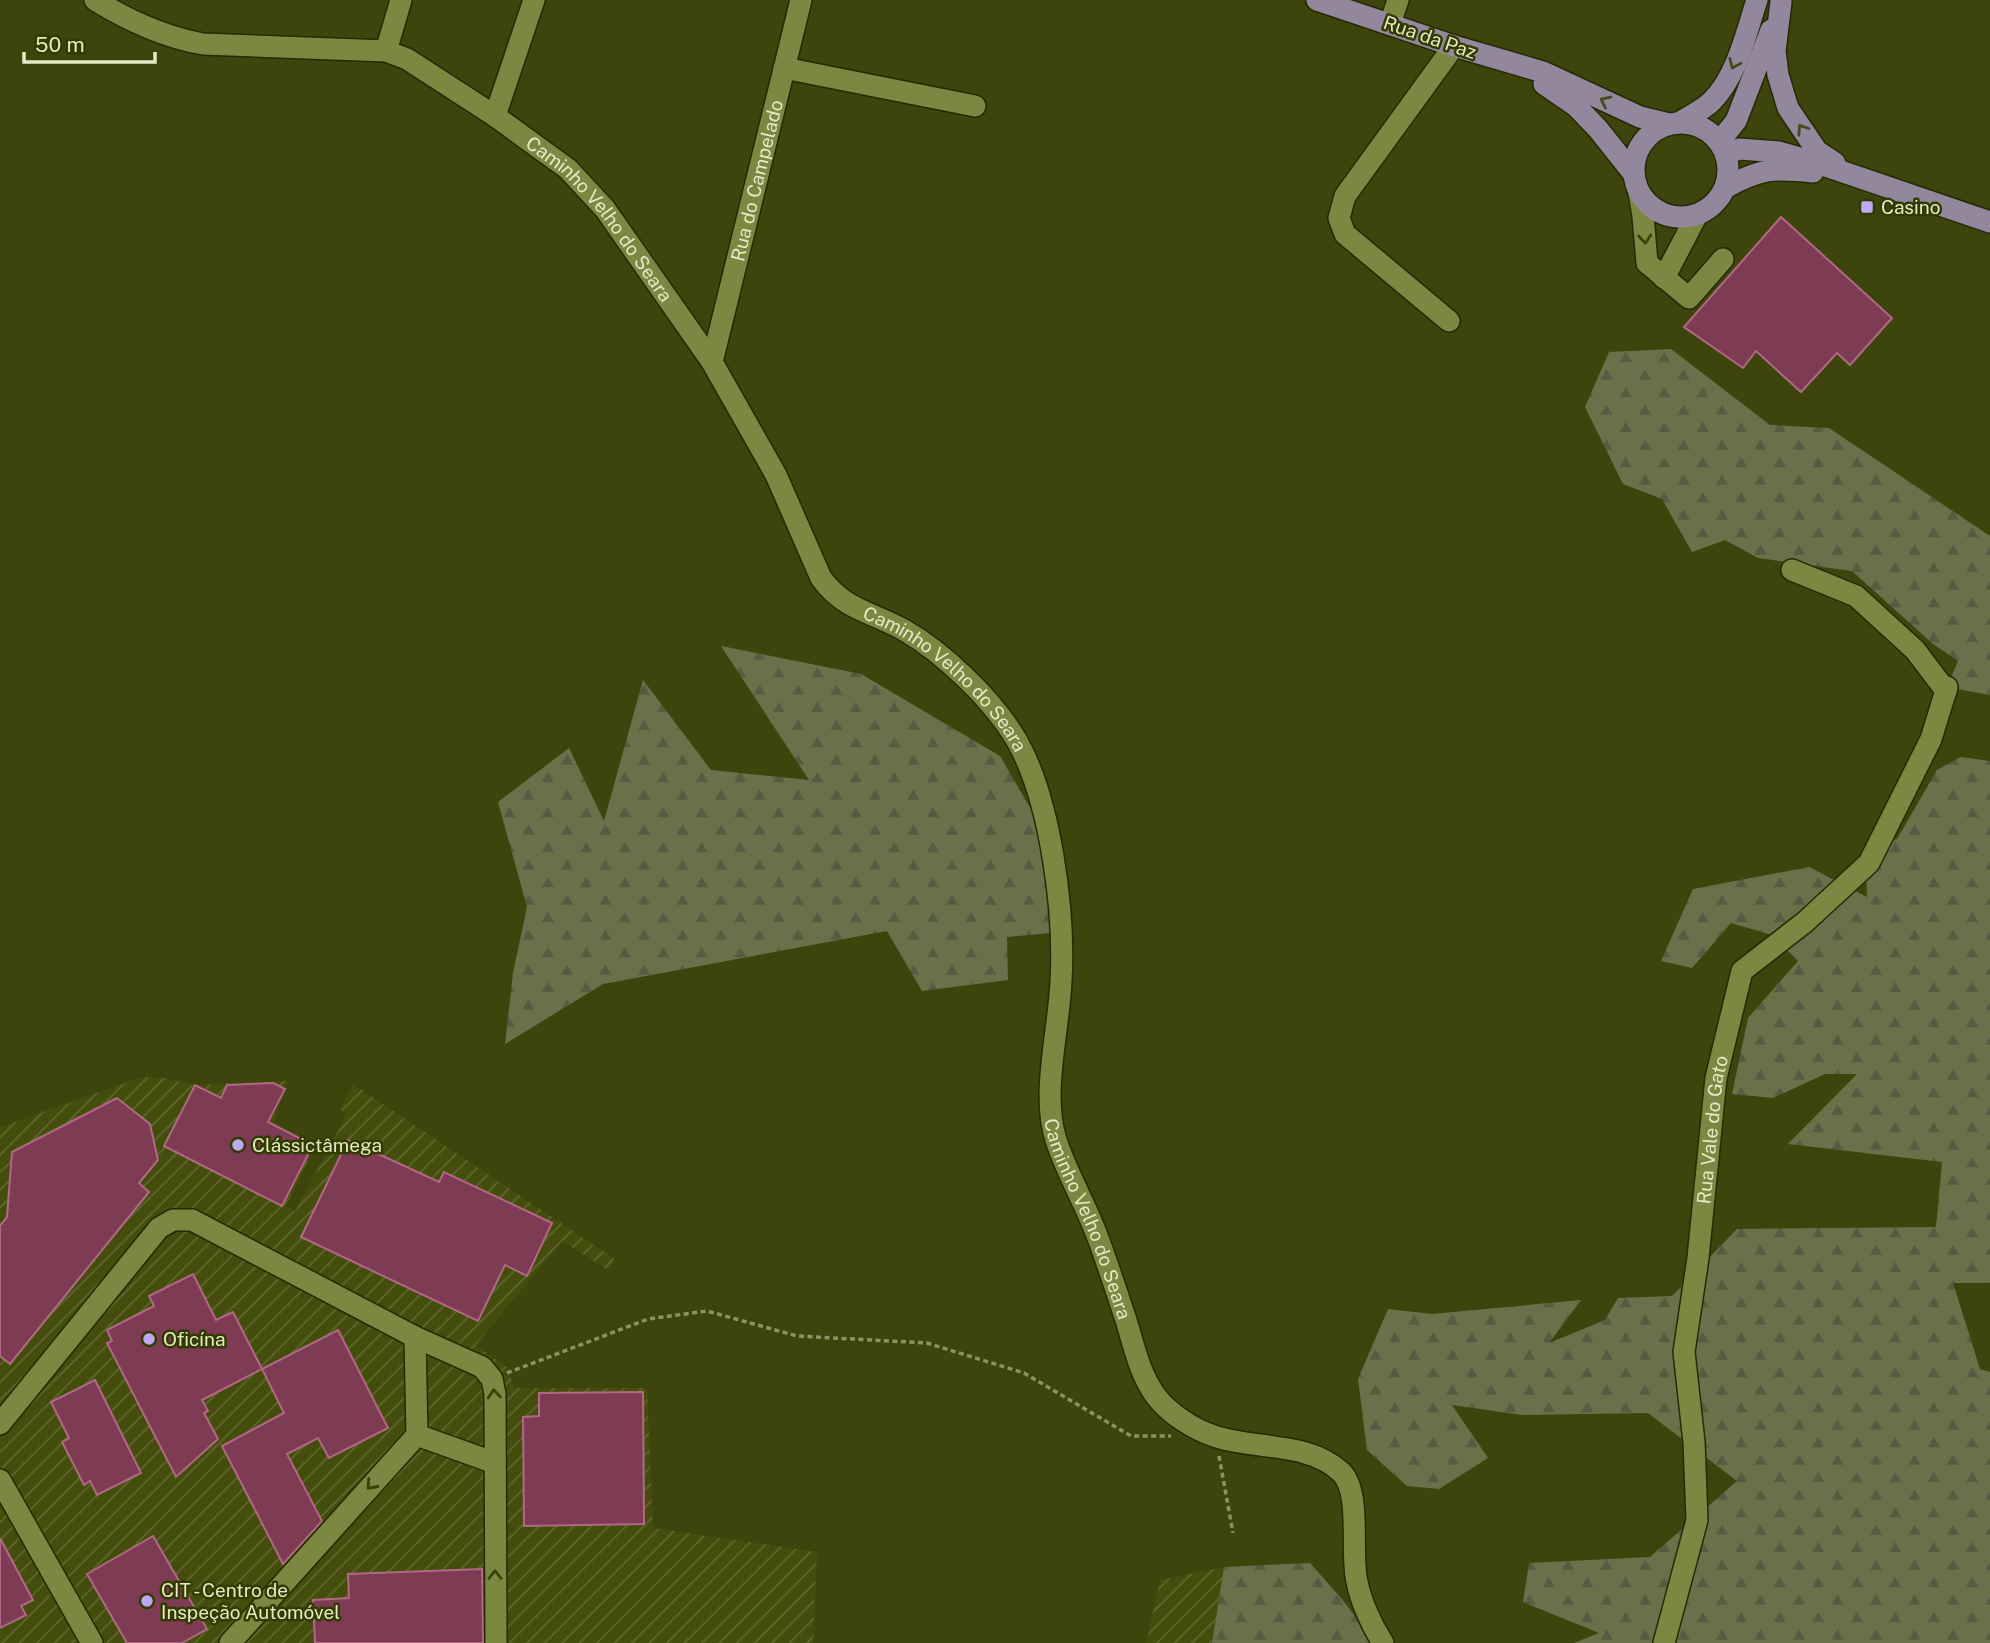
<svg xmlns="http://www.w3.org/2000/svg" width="1990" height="1643" viewBox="0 0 1990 1643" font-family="'Public Sans',sans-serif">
	<defs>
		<pattern id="industrial-furrows" width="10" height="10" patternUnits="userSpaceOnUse" patternTransform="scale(1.75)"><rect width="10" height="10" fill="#444d0c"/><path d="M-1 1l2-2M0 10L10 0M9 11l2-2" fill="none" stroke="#5f672e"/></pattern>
		<pattern id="forest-firs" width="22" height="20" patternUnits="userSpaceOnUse" patternTransform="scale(1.75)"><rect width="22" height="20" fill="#69714a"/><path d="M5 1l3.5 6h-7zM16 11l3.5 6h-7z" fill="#565c42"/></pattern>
	</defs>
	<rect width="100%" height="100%" fill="#3d450d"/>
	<g fill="url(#industrial-furrows)">
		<path d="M142,1077L165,1078L194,1085L287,1081L273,1108L279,1112L273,1123L315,1147L286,1206L295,1211L347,1114L340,1110L353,1084L615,1259L608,1270L562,1241L476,1345L508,1368L514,1388H647L653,1528L817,1552L813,1643H0V1127Z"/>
		<path d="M1224,1567L1212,1643H1146L1160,1580Z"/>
	</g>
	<g fill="url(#forest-firs)">
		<path d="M1671,349L1770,425L1829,428L1990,536V695L1947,687L1958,661L1933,644L1852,571L1758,558L1725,540L1692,552L1662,499L1623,484L1585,407L1609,352Z"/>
		<path d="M721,646L861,674L1000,756L1058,856L1050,933L1007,937L1008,980L922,991L887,931L603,984L505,1044L513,973L527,907L498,802L569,748L604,821L643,680L711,770L809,780Z"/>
		<path d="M1961,757L1990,761V1283H1953L1980,1369L1990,1372V1643H1574L1599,1633L1523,1602L1529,1563L1650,1557L1737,1481L1648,1413L1522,1415L1452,1405L1488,1458L1439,1489L1407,1486L1367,1450L1358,1379L1388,1309L1432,1314L1581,1300L1549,1343L1605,1320L1618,1298L1672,1296L1737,1229L1936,1227L1942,1162L1788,1144L1857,1074H1825L1773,1098L1732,1094L1748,1018L1798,961L1772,935L1731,923L1692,968L1661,961L1693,889L1809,867L1867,897L1866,853L1897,839L1937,770Z"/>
		<path d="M1310,1563L1341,1598L1376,1643H1212L1224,1567Z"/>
	</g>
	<g fill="#7d3b54" stroke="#b16983" stroke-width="2">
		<path d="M1781,217L1892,318L1850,365L1837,353L1801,392L1756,351L1743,368L1684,327Z"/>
		<path d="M273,1083L285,1089L268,1122L313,1145L282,1206L164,1146L195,1085L221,1098L227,1085Z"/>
		<path d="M117,1098L150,1124L158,1160L139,1183L149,1192L10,1364L0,1356V1226L7,1217L12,1152Z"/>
		<path d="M348,1140L439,1182L444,1172L552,1223L527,1276L505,1265L478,1321L301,1237Z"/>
		<path d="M193,1274L216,1320L233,1312L262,1369L202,1400L208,1411L204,1413L218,1439L176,1477L107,1343L112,1341L107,1330L154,1306L149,1296Z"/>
		<path d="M338,1330L388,1428L329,1458L318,1438L287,1454L322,1521L283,1564L222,1446L284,1413L262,1369Z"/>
		<path d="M95,1380L141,1473L97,1495L90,1481L84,1485L62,1442L69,1438L51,1402Z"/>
		<path d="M643,1392L644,1524L524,1526L523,1417L539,1416V1393Z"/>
		<path d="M153,1536L207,1629L182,1643H127L87,1574Z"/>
		<path d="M0,1538L33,1600L21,1606L26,1615L0,1628Z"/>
		<path d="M482,1569L483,1643H315L313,1600L349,1598L348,1574Z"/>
	</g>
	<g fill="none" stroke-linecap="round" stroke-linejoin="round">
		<defs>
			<g id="minor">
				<path id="s1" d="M95,0C129,21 164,37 203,44L386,51L407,59L495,116L568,169L605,209L712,362L776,475L821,578C844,610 872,612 904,630C944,653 994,701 1017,741C1051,801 1065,913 1061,981C1059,1031 1041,1093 1056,1140C1067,1174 1086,1205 1098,1238C1108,1265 1117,1293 1126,1320C1134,1346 1139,1372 1155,1395C1168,1413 1193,1429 1214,1436C1254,1450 1308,1441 1341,1472C1362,1492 1350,1554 1357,1582C1361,1602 1372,1626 1383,1643"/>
				<path d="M1390,24L1398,0"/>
				<path d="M386,51L401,0"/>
				<path d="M784,68L975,106"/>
				<path d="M495,116L534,0"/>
				<path d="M1639,193L1643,216L1647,263L1689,298L1723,259"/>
				<path d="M1664,278L1697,215"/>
				<path d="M1449,321L1345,234L1339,218L1345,196L1454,46"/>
				<path id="s2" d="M712,362L801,0"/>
				<path d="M1792,570L1856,596L1915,650L1946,691"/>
				<path d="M0,1424L159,1228L173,1220H192L415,1337"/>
				<path d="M417,1435L415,1337L482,1367L492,1379L495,1394L496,1643"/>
				<path d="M417,1435L495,1463"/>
				<path d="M0,1480L92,1643"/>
				<path d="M230,1643L417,1435"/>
				<path id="s3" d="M1664,1643L1697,1520L1694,1442L1684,1352L1698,1258L1716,1078L1742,971L1805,922L1869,863L1931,739L1947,687"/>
			</g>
			<g id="major">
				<path d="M1317,0L1454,46L1543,72L1640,117L1669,124"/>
				<path d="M1781,2L1775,51L1778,75L1788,108L1817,151L1835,163"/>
				<path d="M1544,84L1576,106L1598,129L1633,173"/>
				<path d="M1680,122C1690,116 1703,110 1712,101C1737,76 1746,33 1757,0"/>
				<circle cx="1681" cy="170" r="47"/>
				<path d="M1719,142L1736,121L1771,30"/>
				<path d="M1726,154L1739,149L1779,152L1814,162L1990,222"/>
				<path d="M1725,188C1761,168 1773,168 1813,172"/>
			</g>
		</defs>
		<use href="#minor" stroke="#252a04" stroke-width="24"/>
		<use href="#major" stroke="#252a04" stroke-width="24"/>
		<g stroke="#8b9365" stroke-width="3.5" stroke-dasharray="5 3.5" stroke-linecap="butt">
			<path d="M507,1373L648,1319L707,1311L797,1336L927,1343L1024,1373L1131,1436H1171"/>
			<path d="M1219,1456L1233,1533"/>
		</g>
		<use href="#minor" stroke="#7c8841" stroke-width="21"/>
		<use href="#major" stroke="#92879d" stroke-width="21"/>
	</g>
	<defs><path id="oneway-chevron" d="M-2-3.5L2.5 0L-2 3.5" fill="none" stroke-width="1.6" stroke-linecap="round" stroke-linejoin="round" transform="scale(1.75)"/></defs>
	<g stroke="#464a1f">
		<use href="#oneway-chevron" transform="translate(1734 64) rotate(114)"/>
		<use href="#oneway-chevron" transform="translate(1605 101) rotate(-154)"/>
		<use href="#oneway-chevron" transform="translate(1802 129) rotate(-124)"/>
	</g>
	<g stroke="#3a4306">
		<use href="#oneway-chevron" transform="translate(1645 239) rotate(85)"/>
		<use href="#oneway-chevron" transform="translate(494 1394) rotate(-95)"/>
		<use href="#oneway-chevron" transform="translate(371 1485) rotate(132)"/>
		<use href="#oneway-chevron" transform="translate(495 1575) rotate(-90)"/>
	</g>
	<g fill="#bfa9f4" stroke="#333b00" stroke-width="2.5">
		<rect x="1860" y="200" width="14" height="14" rx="3.5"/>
		<circle cx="238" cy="1145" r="7"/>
		<circle cx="149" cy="1339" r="7"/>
		<circle cx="147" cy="1601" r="7"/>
	</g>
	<g text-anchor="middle" stroke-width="5" stroke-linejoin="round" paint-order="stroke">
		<g font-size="19" fill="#e2eac6" stroke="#333b00">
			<text transform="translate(1430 37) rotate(19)" y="7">Rua da Paz</text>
			<text dy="7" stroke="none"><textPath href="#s2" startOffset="187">Rua do Campelado</textPath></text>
			<text dy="7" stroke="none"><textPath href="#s1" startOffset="576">Caminho Velho do Seara</textPath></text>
			<text dy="7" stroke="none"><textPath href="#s1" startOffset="1164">Caminho Velho do Seara</textPath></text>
			<text dy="7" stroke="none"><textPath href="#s3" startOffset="520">Rua Vale do Gato</textPath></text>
			<text dy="7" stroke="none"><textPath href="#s1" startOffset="1752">Caminho Velho do Seara</textPath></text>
		</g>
		<g font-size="19" fill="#e2eac6" stroke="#333b00" text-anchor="start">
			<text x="1881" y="214">Casino</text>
			<text x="252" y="1152">Clássictâmega</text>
			<text x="163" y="1346">Oficína</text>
			<text x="161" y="1597">CIT - Centro de<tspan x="161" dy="22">Inspeção Automóvel</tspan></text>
		</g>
	</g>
	<path d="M24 52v10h131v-10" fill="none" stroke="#e2eac6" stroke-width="3.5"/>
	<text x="35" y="52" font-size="21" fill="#e2eac6" stroke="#333b00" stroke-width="5" paint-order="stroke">50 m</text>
</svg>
